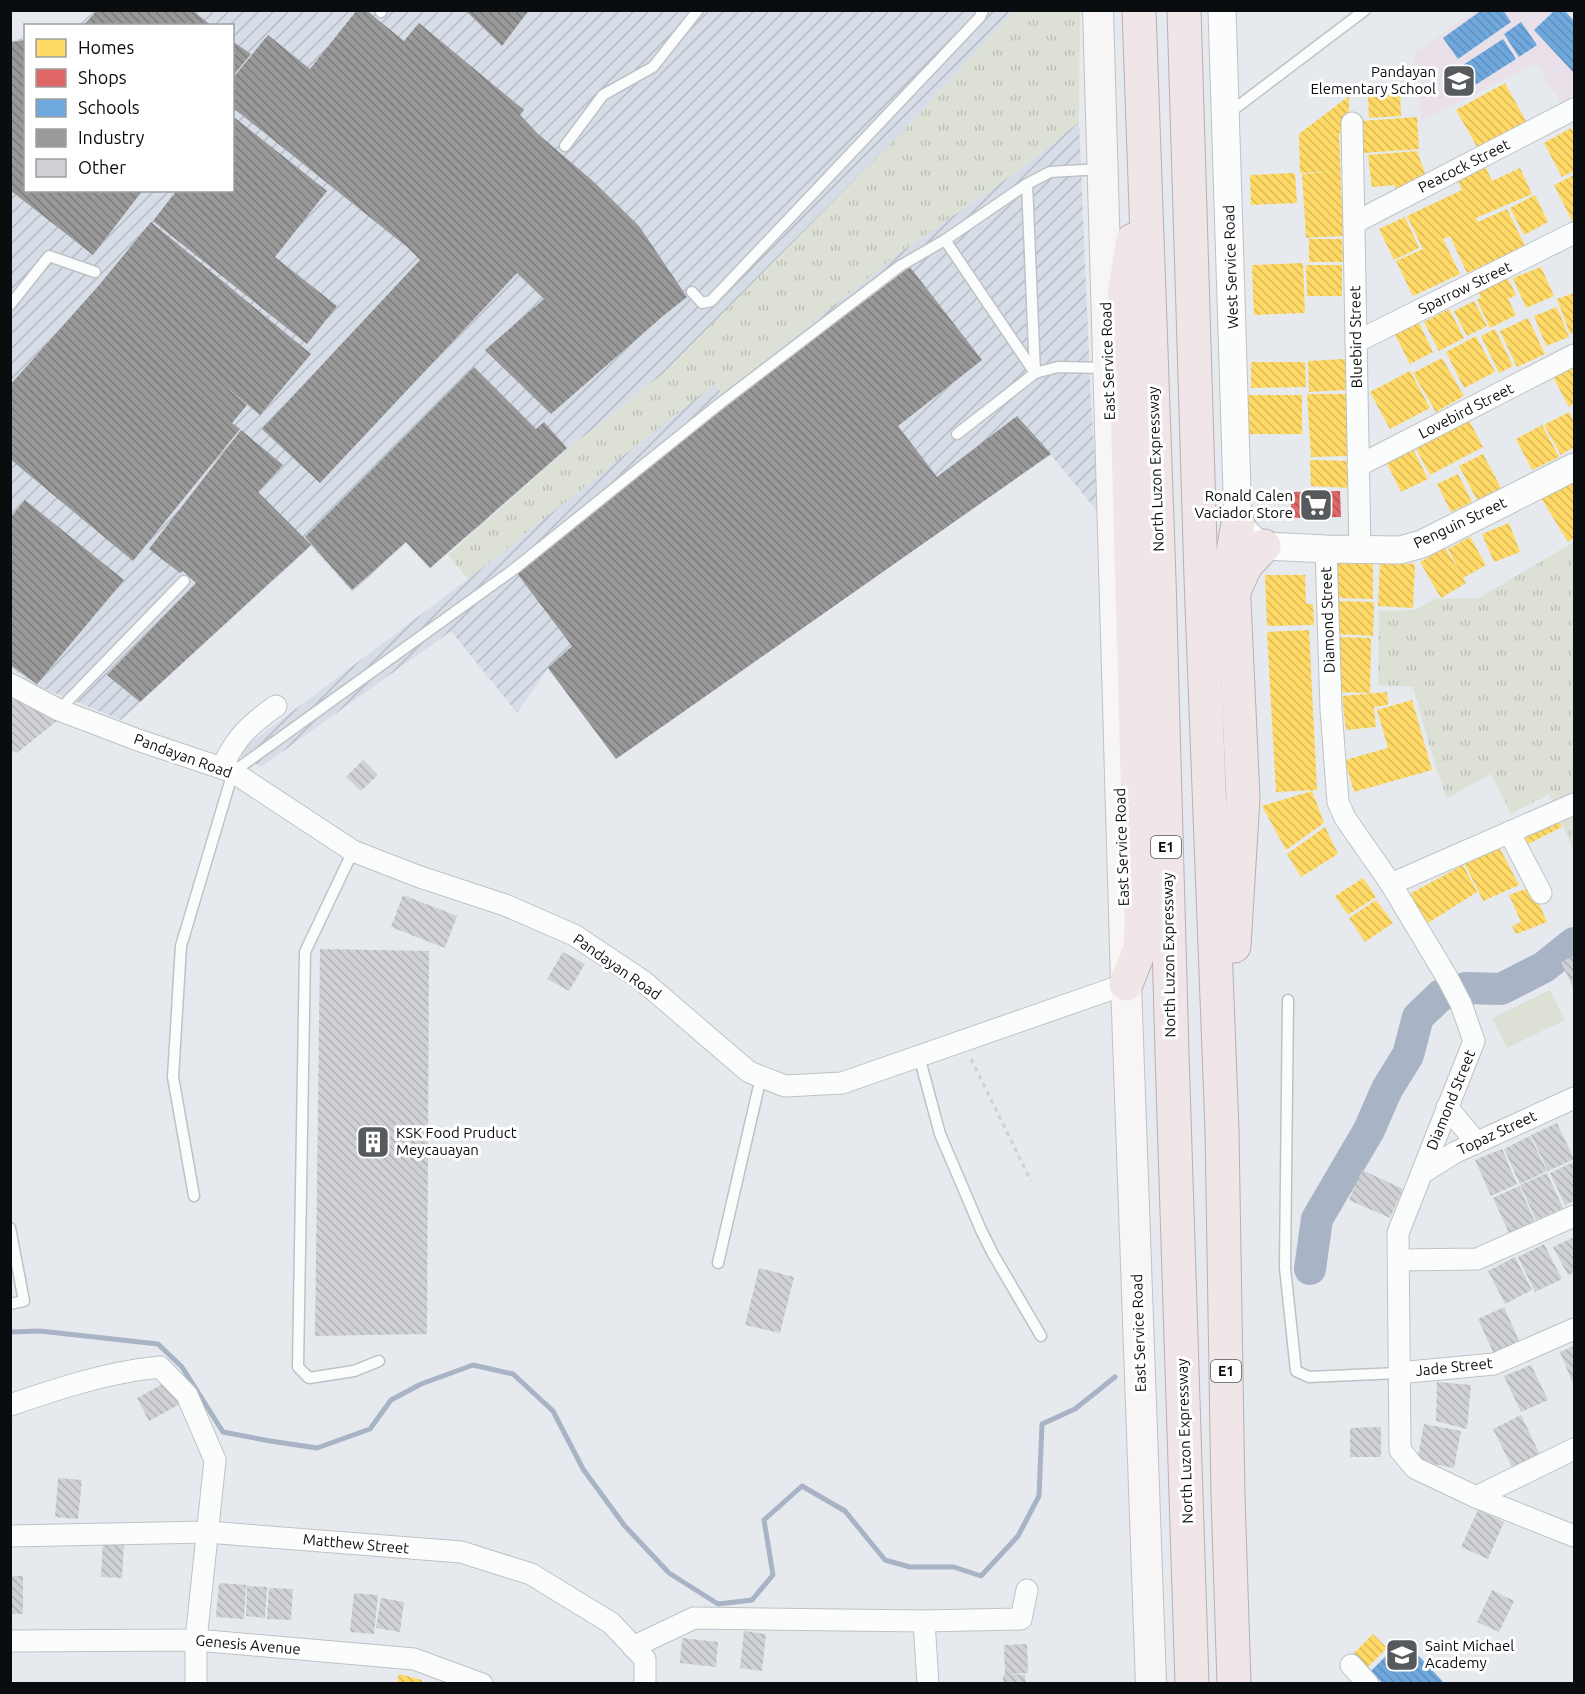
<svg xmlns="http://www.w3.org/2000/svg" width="1585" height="1694" viewBox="0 0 1585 1694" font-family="Ubuntu,sans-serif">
	<defs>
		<pattern id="industrial-furrows" width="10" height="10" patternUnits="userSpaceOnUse" patternTransform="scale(1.5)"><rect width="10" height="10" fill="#d6dde7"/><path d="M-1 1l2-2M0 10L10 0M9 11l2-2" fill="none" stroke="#b6bcc5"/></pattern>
		<pattern id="grass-tufts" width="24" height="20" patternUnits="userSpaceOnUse" patternTransform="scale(1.5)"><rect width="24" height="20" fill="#dde1d5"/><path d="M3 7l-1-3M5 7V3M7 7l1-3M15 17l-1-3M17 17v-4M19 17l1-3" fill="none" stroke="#bcc0b6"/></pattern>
		<pattern id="homes-back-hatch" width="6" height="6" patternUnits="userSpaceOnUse" patternTransform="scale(1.5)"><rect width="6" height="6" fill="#ffd966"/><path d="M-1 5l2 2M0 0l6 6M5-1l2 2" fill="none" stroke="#d9b957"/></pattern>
		<pattern id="shops-back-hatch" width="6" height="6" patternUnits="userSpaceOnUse" patternTransform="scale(1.5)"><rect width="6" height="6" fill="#e06666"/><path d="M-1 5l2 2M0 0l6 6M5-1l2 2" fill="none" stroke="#b45252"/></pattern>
		<pattern id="schools-back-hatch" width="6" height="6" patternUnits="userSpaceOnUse" patternTransform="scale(1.5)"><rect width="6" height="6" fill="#6fa8dc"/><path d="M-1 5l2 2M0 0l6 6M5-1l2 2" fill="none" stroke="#5f8fbc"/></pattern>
		<pattern id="industry-back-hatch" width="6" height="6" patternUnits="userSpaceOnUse" patternTransform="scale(1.5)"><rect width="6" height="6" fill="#999"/><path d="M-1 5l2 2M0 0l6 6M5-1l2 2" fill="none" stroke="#7b7b7b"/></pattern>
		<pattern id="building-back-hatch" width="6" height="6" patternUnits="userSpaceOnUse" patternTransform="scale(1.5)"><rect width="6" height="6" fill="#cfd1d4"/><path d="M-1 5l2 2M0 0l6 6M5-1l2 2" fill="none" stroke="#b0b2b5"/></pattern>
	</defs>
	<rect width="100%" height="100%" fill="#e6eaee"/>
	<g fill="url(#industrial-furrows)">
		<path d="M94,11H1014L903,131L664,373L568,449L430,569L406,543L352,592L311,546L121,720L33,684L11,668L10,40L25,38L26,190H232V26L79,25Z"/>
		<path d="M1079,122L1091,403L1099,513L1050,454L616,759L548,668L517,713L451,631L261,767L237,753L468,579L714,383L723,394L898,254L1019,170Z"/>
	</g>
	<path fill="#e9e0ea" d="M1475,11H1574V99L1562,105L1536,64L1422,121L1414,53Z"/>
	<g fill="url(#grass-tufts)">
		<path d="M1014,11H1080L1079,122L1019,170L898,254L723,394L714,384L468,579L448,555L568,449L664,373L903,131Z"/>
		<path d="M1574,542V852L1549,794L1511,814L1491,774L1447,798L1437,771L1413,687L1378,685L1379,611L1415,610L1435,599L1479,598Z"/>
	</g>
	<path fill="#dde1d5" d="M1550,990L1565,1020L1507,1048L1492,1018Z"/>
	<g fill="url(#homes-back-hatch)">
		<path d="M1505,83L1527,123L1479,150L1456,110Z"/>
		<path d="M1400,94L1401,116L1369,118L1368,96Z"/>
		<path d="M1349,96V117L1344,133H1339L1343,236L1306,238L1302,174L1328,172L1300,173L1299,134Z"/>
		<path d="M1417,117L1419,149L1363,153L1361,121Z"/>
		<path d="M1571,128L1573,131L1574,130V171L1562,177L1544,143Z"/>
		<path d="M1417,151L1426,176L1395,193V185L1372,187L1368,155Z"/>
		<path d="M1485,166L1492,181L1520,168L1532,194L1476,218L1478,222L1507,209L1525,246L1467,273L1450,236L1443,239L1460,274L1413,296L1396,261L1423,249L1407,216L1462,190L1457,179Z"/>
		<path d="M1295,173L1297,203L1251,205L1250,175Z"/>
		<path d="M1574,175V219L1572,221L1554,185Z"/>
		<path d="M1535,195L1548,222L1524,235L1510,208Z"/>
		<path d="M1405,217L1419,248L1394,260L1379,229Z"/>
		<path d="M1309,239H1342L1343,262H1309Z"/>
		<path d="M1303,263L1305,313L1254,315L1252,265Z"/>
		<path d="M1306,265H1342V296H1307Z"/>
		<path d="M1541,267L1554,296L1526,308L1513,278Z"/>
		<path d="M1504,271L1516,295L1508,299L1516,315L1490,328L1477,300L1481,298L1475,285Z"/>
		<path d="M1574,293V332L1570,334L1557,299Z"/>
		<path d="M1474,301L1487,326L1467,336L1454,311Z"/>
		<path d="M1557,307L1569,337L1546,346L1534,316Z"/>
		<path d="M1449,309L1464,338L1439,351L1424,322Z"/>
		<path d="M1528,318L1545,354L1517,367L1500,331Z"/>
		<path d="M1418,321L1433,352L1410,364L1394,333Z"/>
		<path d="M1495,329L1513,366L1499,373L1481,336Z"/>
		<path d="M1476,336L1495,372L1464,388L1446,352Z"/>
		<path d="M1442,358L1464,396L1436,412L1413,373Z"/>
		<path d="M1345,359L1346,390L1309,392L1308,361Z"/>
		<path d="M1251,362H1305L1306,387L1251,388Z"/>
		<path d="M1574,365V403L1569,407L1553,377Z"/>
		<path d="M1410,371L1430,408L1390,429L1370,392Z"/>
		<path d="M1307,394H1347L1348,456L1311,457Z"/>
		<rect x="1247" y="395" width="55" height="39"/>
		<path d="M1569,412L1574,422V447L1561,455L1544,425Z"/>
		<path d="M1465,413L1483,447L1430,475L1414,445Z"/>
		<path d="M1542,425L1559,457L1532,470L1516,439Z"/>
		<path d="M1412,447L1428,479L1401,492L1385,460Z"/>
		<path d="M1483,454L1501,488L1477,500L1459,466Z"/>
		<path d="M1310,460L1352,461L1351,488L1311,486Z"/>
		<path d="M1458,474L1472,502L1451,512L1437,484Z"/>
		<path d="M1574,477V538L1568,542L1541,498Z"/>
		<path d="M1509,523L1520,552L1494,562L1482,534Z"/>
		<path d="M1470,537L1486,565L1463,578L1466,583L1441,598L1420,562L1445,548L1460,572L1448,549Z"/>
		<path d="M1335,560L1373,561V599L1335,598Z"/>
		<path d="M1380,562L1415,564L1413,608L1378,606Z"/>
		<path d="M1265,575H1305L1306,604H1313L1314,625L1267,626Z"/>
		<path d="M1338,601L1374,602L1373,636L1336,634Z"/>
		<path d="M1309,630L1317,790L1276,792L1267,632Z"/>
		<path d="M1339,637L1371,638L1370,693L1338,692Z"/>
		<path d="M1387,692L1388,705L1374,707L1376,727L1346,730L1342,696Z"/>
		<path d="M1412,700L1432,770L1354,792L1345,760L1388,748L1377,710Z"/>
		<path d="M1312,791L1324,823L1286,850L1262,806Z"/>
		<path d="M1555,813L1562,827L1528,844L1521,830Z"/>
		<path d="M1325,827L1338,854L1301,877L1287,854Z"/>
		<path d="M1498,845L1519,885L1483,901L1464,862Z"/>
		<path d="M1463,865L1477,892L1428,923L1406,896Z"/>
		<path d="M1363,878L1376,897L1348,915L1335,896Z"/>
		<path d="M1532,887L1547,922L1516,934L1512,926L1521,922L1509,895Z"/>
		<path d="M1376,900L1393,923L1365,942L1349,918Z"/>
		<path d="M1373,1634L1387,1648L1368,1667L1354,1653Z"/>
		<path d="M399,1674L422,1680L421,1684H397Z"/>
	</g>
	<path fill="url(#shops-back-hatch)" d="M1340,491L1341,517L1291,518V492Z"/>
	<g fill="url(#schools-back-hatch)">
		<path d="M1482,10H1503L1511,22L1458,59L1443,38Z"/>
		<path d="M1555,10H1564L1574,21L1573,72L1534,30Z"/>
		<path d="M1521,22L1537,45L1519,57L1504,34Z"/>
		<path d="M1503,39L1516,59L1472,87L1460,67Z"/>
		<path d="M1403,1639L1445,1684H1383L1371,1671Z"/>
	</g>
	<g fill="url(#industry-back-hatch)">
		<path d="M97,10H192L212,26H83Z"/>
		<path d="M357,10H366L404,41L419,23L524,110L520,115L538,134L594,182L639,226L687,297L663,316L551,414L485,350L544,299L517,273L320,483L262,429L420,260L407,247L232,107V79L268,35L310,69Z"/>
		<path d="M465,10H529L502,46Z"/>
		<path d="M26,40V190H143L93,255L10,190V42Z"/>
		<path d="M232,41L251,54L232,77Z"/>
		<path d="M235,118L327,191L275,257L337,306L307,344L153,221L177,190H232V121Z"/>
		<path d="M151,222L311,354L260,415L217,379L247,405L232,423L240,429L133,561L10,459V385L100,284Z"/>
		<path d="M910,267L982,360L898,426L937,477L1017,416L1051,454L616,759L548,668L572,646L516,572L775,368Z"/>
		<path d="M474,367L536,429L544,422L567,448L430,568L406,542L352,590L305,537Z"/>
		<path d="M241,430L283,465L258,492L311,545L140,702L107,675L196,583L183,571L180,573L149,549Z"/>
		<path d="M25,500L124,580L37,684L10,665V518Z"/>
	</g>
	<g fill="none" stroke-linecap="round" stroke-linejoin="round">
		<path stroke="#a8b3c5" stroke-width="5" d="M10,1332L40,1331L158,1344L182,1367L223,1432L270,1441L317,1448L370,1429L391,1400L421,1384L473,1365L513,1374L553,1411L583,1469L624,1525L669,1573L718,1604L752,1600L773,1575L764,1520L802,1486L845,1511L885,1560L910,1567H954L981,1576L1018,1536L1039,1496L1042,1424L1075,1409L1115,1377"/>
		<path stroke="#a8b3c5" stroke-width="32" d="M1310,1269L1317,1219L1369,1130L1387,1089L1408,1055L1418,1017L1441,995L1466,988L1501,989L1544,967L1574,943"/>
	</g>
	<g fill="url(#building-back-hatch)">
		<path d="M10,697L57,721L17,753L10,749Z"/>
		<path d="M363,760L378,775L361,791L346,777Z"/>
		<path d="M403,895L457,916L445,948L391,927Z"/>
		<path d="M320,949L429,951L427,1334L315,1336Z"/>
		<path d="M563,952L585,964L569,991L547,979Z"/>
		<path d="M1574,956V990L1561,962Z"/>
		<path d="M1557,1123L1574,1159L1548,1171L1531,1135Z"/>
		<path d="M1530,1136L1547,1171L1520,1184L1504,1149Z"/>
		<path d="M1502,1149L1517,1184L1491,1196L1475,1160Z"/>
		<path d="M1574,1162V1201L1565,1205L1550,1173Z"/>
		<path d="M1362,1170L1403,1189L1390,1218L1349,1200Z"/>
		<path d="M1547,1173L1563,1208L1536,1220L1520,1185Z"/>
		<path d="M1519,1186L1535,1222L1509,1233L1493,1198Z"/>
		<path d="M1572,1238L1574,1242V1272L1568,1275L1553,1247Z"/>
		<path d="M1544,1244L1562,1279L1535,1292L1518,1257Z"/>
		<path d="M1515,1257L1532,1290L1505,1304L1488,1271Z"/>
		<path d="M759,1268L794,1277L780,1333L745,1325Z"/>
		<path d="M1504,1307L1520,1343L1494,1354L1478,1319Z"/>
		<path d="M1574,1346V1386L1560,1352Z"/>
		<path d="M1531,1365L1548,1400L1521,1412L1504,1376Z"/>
		<path d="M170,1380L182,1403L149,1421L137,1398Z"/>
		<path d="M1437,1382L1471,1385L1467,1429L1436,1421Z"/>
		<path d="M1521,1415L1540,1455L1513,1469L1493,1429Z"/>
		<path d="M1424,1424L1461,1431L1454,1468L1417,1461Z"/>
		<path d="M1381,1427V1457H1350V1428Z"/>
		<path d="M58,1478L82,1480L78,1519L55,1517Z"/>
		<path d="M1478,1510L1504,1522L1488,1559L1461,1547Z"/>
		<path d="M103,1541L124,1542L122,1578L101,1577Z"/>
		<rect x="10" y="1576" width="13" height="38"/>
		<path d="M219,1583L246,1585L244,1619L216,1617Z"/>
		<path d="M247,1586L267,1587L265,1618L246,1616Z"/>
		<path d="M269,1588L293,1589L291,1620L267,1619Z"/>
		<path d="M1492,1590L1514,1601L1499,1632L1477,1622Z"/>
		<path d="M354,1593L378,1595L374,1634L350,1632Z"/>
		<path d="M381,1598L404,1602L400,1632L376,1628Z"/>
		<path d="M744,1631L766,1634L762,1671L740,1668Z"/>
		<path d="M682,1638L718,1642L716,1667L680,1663Z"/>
		<path d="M1027,1644L1028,1673L1009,1674L1025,1675L1026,1684H1003V1675H1005L1004,1645Z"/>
	</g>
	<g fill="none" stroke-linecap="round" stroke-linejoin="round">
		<defs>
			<g id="service">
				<path d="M381,12L382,10"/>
				<path d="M1229,113L1365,10"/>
				<path d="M565,146L603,95L653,67L698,10"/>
				<path d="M1027,184L1035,373L1058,367L1105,368"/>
				<path d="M945,240L1035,373L957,434"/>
				<path d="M692,292L702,303L711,301L980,17L983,10"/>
				<path d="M10,305L49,256L95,272"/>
				<path d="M59,710L184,581"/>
				<path d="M353,851L305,952L298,1367L309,1378L354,1371L379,1361"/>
				<path d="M1288,1000L1285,1268L1296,1371L1309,1377L1398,1373"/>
				<path d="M919,1056L940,1134L981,1230L993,1254L1041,1336"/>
				<path d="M194,1196L173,1077L181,946L233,772L513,570L718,405L900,266L945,240L1027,184L1050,172L1101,169"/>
				<path d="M10,1228L24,1301L10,1304"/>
				<path d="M718,1263L761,1077"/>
			</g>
			<g id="minor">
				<path d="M1352,123L1360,550"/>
				<path d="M1354,223L1574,109"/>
				<path d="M1356,342L1574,233"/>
				<path d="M1358,466L1574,355"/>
				<path d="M1326,549L1331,709L1338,802L1345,818L1391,884L1448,979L1461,1004L1474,1041L1398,1233L1400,1450L1415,1468L1476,1497L1574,1536"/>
				<path d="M10,684L59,710L138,740L233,772L353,851L420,877L505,905L574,935L643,981L749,1072L785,1086L842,1083L1126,984"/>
				<path d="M222,768C235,738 250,724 276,706"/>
				<path d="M1509,832L1541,893"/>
				<path d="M1391,884L1574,804"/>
				<path d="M1447,1107L1476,1142"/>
				<path d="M1422,1173L1456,1152L1574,1098"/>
				<path d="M1399,1260L1477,1259L1574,1216"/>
				<path d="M1398,1373L1494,1364L1574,1329"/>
				<path d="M10,1405C60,1388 108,1372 160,1367L187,1395L215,1460L196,1640V1684"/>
				<path d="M1476,1497L1574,1449"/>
				<path d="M10,1536L207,1532L461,1552L531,1574L611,1623L645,1659V1684"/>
				<path d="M924,1621L928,1684"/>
				<path d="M10,1641L196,1640L414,1659L482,1684"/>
				<path d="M633,1647L694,1618L924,1621L1021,1619L1027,1590"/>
				<path d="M1351,1665L1368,1684"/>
			</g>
			<path id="tertiary" d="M1222,10L1238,524L1253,540L1264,546L1326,549L1400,550L1422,544L1574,467"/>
			<path id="secondary" d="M1098,10L1126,984L1151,1684"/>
			<g id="motorway">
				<path d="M1139,10L1159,578L1172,1053L1192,1684"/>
				<path d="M1184,10L1201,578L1222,1130L1228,1496L1234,1684"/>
				<path d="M1233,593L1246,565L1264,546"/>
				<path d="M1234,946L1243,798L1232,557L1238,524"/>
				<path d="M1126,984L1140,949L1141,921L1124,295L1133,240"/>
			</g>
		</defs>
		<use href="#service" stroke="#bfc2c5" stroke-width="13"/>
		<use href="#minor" stroke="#bfc2c5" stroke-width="23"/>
		<use href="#tertiary" stroke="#bfc2c5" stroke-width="29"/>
		<use href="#secondary" stroke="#bfc2c5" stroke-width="32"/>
		<use href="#motorway" stroke="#b9afb3" stroke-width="35"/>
		<path stroke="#d0d1d3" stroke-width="3" stroke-dasharray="4.5 4.5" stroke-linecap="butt" d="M971,1059L1031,1181"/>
		<use href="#service" stroke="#fbfcfc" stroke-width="10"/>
		<use href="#minor" stroke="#fbfcfc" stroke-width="21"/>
		<use href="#tertiary" stroke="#fbfcfc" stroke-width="27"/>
		<use href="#secondary" stroke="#f8f5f6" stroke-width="30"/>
		<use href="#motorway" stroke="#f0e6e7" stroke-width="33"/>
	</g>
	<defs>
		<symbol id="school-square" viewBox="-11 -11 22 22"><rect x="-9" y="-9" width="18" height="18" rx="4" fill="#575a5d" stroke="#fff"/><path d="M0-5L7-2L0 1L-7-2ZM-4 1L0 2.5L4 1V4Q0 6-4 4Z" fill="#fff"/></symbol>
		<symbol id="supermarket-square" viewBox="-11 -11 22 22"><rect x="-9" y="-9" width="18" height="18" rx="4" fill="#575a5d" stroke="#fff"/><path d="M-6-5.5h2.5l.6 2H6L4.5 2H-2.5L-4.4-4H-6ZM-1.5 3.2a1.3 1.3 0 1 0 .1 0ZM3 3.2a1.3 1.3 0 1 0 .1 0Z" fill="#fff"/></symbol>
		<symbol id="building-square" viewBox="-11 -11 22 22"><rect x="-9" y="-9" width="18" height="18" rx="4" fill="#575a5d" stroke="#fff"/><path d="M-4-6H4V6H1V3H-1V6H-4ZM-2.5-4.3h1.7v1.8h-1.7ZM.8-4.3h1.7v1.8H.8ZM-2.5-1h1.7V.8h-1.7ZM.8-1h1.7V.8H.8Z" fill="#fff"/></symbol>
	</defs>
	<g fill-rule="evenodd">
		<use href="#school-square" x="1440" y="62" width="38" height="38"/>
		<use href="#supermarket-square" x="1297" y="486" width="38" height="38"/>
		<use href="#building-square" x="354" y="1123" width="38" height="38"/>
		<use href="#school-square" x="1383" y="1636" width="38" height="38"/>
	</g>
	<g text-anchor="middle" stroke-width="6" stroke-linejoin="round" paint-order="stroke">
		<g fill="#fff" stroke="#545657" stroke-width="1.5">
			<rect x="1151" y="836" width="30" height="22" rx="4.5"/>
			<rect x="1211" y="1360" width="30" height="22" rx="4.5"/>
		</g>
		<g font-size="14" font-weight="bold" fill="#0a0d0f">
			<text x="1166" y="852">E1</text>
			<text x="1226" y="1376">E1</text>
		</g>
		<g font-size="15" fill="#0a0d0f" stroke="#fff" text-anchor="end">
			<text x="1436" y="77">Pandayan<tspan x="1436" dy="17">Elementary School</tspan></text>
			<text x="1293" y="501">Ronald Calen<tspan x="1293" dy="17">Vaciador Store</tspan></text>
			<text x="396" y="1138" text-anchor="start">KSK Food Pruduct<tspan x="396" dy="17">Meycauayan</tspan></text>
			<text x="1425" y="1651" text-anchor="start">Saint Michael<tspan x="1425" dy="17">Academy</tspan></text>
		</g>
		<g font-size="15" fill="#0a0d0f" stroke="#fff">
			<text transform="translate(1464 166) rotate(-27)" y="5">Peacock Street</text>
			<text transform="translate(1231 267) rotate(-92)" y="5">West Service Road</text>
			<text transform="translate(1465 288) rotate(-26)" y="5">Sparrow Street</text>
			<text transform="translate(1356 337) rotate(-91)" y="5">Bluebird Street</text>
			<text transform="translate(1108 361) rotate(-92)" y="5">East Service Road</text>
			<text transform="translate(1466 411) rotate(-27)" y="5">Lovebird Street</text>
			<text transform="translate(1156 469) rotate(-92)" y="5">North Luzon Expressway</text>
			<text transform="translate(1460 523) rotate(-25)" y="5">Penguin Street</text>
			<text transform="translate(1328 620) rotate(-92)" y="5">Diamond Street</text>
			<text transform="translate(183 756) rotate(20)" y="5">Pandayan Road</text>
			<text transform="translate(1122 847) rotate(-92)" y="5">East Service Road</text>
			<text transform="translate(1169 955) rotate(-91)" y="5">North Luzon Expressway</text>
			<text transform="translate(617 967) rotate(35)" y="5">Pandayan Road</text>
			<text transform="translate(1451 1100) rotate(-68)" y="5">Diamond Street</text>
			<text transform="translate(1497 1133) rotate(-25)" y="5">Topaz Street</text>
			<text transform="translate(1139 1333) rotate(-92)" y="5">East Service Road</text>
			<text transform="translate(1454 1367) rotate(-6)" y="5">Jade Street</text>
			<text transform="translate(1185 1441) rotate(-92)" y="5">North Luzon Expressway</text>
			<text transform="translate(356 1544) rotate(5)" y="5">Matthew Street</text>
			<text transform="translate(248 1645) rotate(5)" y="5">Genesis Avenue</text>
		</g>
	</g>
	<rect width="1585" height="1694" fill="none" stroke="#0a0d0f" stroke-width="24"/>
	<rect x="24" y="24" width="210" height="168" fill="#ffffff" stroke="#9d9e9f" stroke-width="1.5"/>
	<rect x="36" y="39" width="30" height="18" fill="#ffd966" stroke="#9d9e9f" stroke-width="1.5"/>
	<text x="78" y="54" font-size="18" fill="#0a0d0f">Homes</text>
	<rect x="36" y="69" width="30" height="18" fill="#e06666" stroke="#9d9e9f" stroke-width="1.5"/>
	<text x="78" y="84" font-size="18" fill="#0a0d0f">Shops</text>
	<rect x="36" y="99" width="30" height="18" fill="#6fa8dc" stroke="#9d9e9f" stroke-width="1.5"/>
	<text x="78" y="114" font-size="18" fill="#0a0d0f">Schools</text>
	<rect x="36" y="129" width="30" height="18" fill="#999999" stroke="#9d9e9f" stroke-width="1.5"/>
	<text x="78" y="144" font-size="18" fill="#0a0d0f">Industry</text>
	<rect x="36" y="159" width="30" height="18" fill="#cfd1d4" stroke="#9d9e9f" stroke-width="1.5"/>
	<text x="78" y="174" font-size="18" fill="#0a0d0f">Other</text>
</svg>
